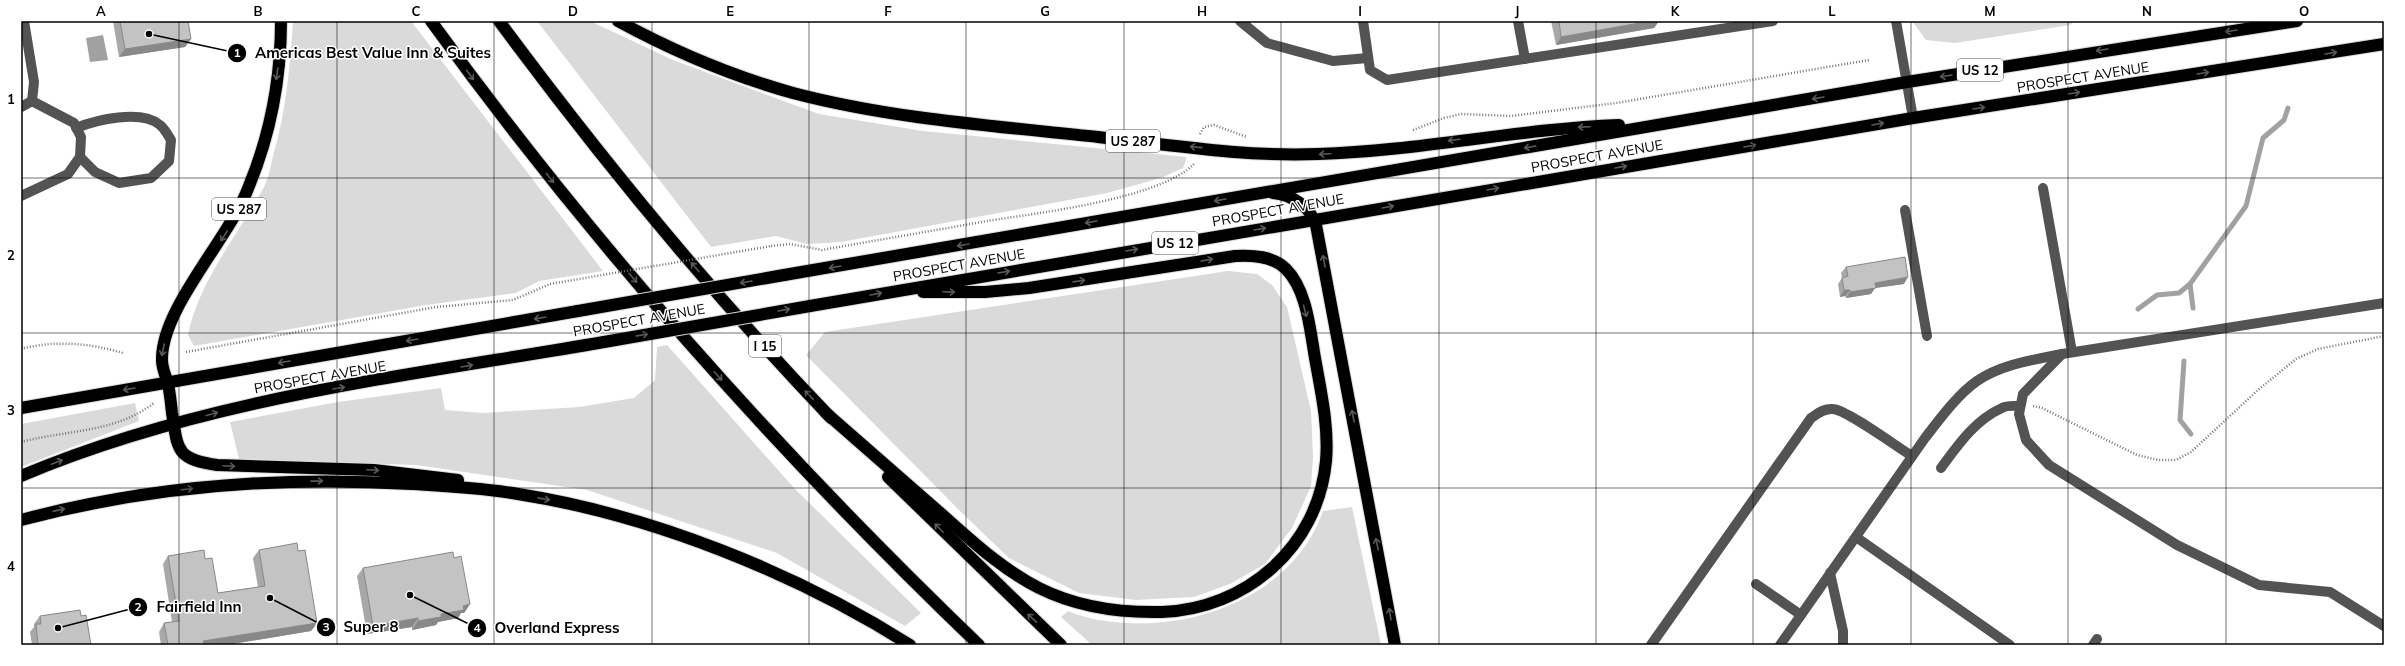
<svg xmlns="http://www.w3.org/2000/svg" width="2405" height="666" viewBox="0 0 2405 666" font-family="Mulish,sans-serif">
	<rect width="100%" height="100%" fill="#fff"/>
	<g fill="#dadada">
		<path d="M293,21H411L603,271L539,281L516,293L426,305L194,346L188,335C199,280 239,234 265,185C269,176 271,165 273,156C286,111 290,67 293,21Z"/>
		<path d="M537,21H590L673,60L819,114L923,131L1187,157L1183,168L1161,178L1107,193L841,242L807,244L776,236L711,247Z"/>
		<path d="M1912,21H2075L2070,25L1955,43L1926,40Z"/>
		<path d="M1228,271L1257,274L1272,285L1287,307L1311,411L1313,456L1311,486L1292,528L1265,564L1230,584L1194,597L1136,600L1079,593L1009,558L960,511L806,355L825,332Z"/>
		<path d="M667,345L795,489L921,613L905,626L777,553L587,490L416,465L239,459L230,422L338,402L441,388L445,410L483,413L579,407L634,398L655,380L657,347Z"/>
		<path d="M135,403L139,421L21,467V424Z"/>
		<path d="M1352,507L1381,645H1092L1061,617L1068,611C1086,619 1107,622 1127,623C1206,627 1295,591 1323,511Z"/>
	</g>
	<path fill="#a1a1a1" d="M103,35L108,60L90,62L86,38Z"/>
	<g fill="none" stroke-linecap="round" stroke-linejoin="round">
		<g stroke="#a1a1a1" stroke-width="5">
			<path d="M2190,284L2193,308"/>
			<path d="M2138,309L2157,295L2179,293L2190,284L2246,206L2263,138L2284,120L2288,108"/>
			<path d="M2184,361L2180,420L2191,434"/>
		</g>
		<defs>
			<g id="highway">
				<path d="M281,21C281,77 270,135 249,186C230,238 161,308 162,360C162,369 166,376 168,384C170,393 171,404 172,413C178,449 175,459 217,465L374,470L458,480"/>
				<path d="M431,21C594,246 779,453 979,645"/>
				<path d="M499,21C602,160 712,294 831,418"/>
				<path d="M618,21C673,51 732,76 793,93C892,119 996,126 1098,137C1171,145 1245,157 1318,154C1419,151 1518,129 1619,125"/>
				<path d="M1273,193C1292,195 1310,206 1316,225L1395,645"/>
				<path d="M784,275L1907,82L2297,21"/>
				<path d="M810,306L1913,118L2384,44"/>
				<path d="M21,408L578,311"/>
				<path d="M826,413C864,446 901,479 938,511C970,539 1001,569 1039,588C1077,607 1120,613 1162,612C1246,609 1318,547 1326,461C1329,427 1321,392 1315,358C1310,330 1307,290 1286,269C1273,256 1253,255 1235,256L1029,288L985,292H923"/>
				<path d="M21,476C205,398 408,376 604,342"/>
				<path d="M888,477L1061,645"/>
				<path d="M21,520C149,486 280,476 412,484C447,486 483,488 518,494C652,515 796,573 910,645"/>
			</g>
		</defs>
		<use href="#highway" stroke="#dbdbdb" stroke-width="14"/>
		<g stroke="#757575" stroke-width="2.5" stroke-dasharray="1 2" stroke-linecap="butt">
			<path d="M1413,130L1444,118L1461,114L1511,116L1616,103L1869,60"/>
			<path d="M1200,134L1204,127L1214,125L1247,137"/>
			<path d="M771,246L790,244L822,250C877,240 932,231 987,221C1037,213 1161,199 1195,163"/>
			<path d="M21,349C55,340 89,343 123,353"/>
			<path d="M186,352L436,307L513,300L550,284"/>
			<path d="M2033,406L2042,408L2137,455L2158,460H2176L2191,452L2258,390L2296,359L2318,349L2384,336"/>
			<path d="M21,442C66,430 115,433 154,403"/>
		</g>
		<g stroke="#535353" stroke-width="10">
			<path d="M24,21L34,82L32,101"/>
			<path d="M1240,21L1267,43L1333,61L1368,58"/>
			<path d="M1363,21L1370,70L1387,80L1773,21"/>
			<path d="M1518,21L1525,59"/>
			<path d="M1896,21L1913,118"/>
			<path d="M21,107L32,101"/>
			<path d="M76,128C96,120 141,109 160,125C164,128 168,135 171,140L169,161L151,178L119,183L95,172L80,157"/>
			<path d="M2043,188L2072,352"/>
			<path d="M21,196L68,174L80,157L81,137L74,123L32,101"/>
			<path d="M1905,210L1927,336"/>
			<path d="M2062,354L2023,394L2019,414L2026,440L2049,465L2177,545L2259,585L2330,592L2384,626"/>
			<path d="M1941,468C1958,445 1975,420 2002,408C2007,405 2015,406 2020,406"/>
			<path d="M1856,537L2010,645"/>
			<path d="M1830,573L1843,631V645"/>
			<path d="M1756,584L1801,615"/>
			<path d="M1651,645L1811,418C1817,414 1824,408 1833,409C1847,410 1897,447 1912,456"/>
			<path d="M1780,645L1925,438C1939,420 1958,394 1977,381C2002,364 2033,360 2062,354L2384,303"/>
			<path d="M2093,645L2097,639"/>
		</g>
		<use href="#highway" stroke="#000" stroke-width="12"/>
		<defs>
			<g id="highway-bridge">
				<path d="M578,311L784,275"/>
				<path d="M604,342L810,306"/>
			</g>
		</defs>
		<use href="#highway-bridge" stroke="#dbdbdb" stroke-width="14" stroke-linecap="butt"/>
		<path stroke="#757575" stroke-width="2.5" stroke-dasharray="1 2" stroke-linecap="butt" d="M550,284L771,246"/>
		<use href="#highway-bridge" stroke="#000" stroke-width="12"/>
	</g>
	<g fill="#a8a8a8">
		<path d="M113,21H188L191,39L185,47L119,57Z"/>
		<path d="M1551,21H1659L1654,28L1556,45Z"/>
		<path d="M1846,267L1904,284L1875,288L1871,294L1846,298L1845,296L1840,297L1838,284L1842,278L1841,273Z"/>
		<path d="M259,550L298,551L317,623L311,631L226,645H161L159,632L164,623L172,622L163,564L168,556L205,559L218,593L258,587L253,558Z"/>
		<path d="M454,558L470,604L464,613H461L458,618L438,622L436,625L412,630V627L367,634L357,576L363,568Z"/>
		<path d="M40,616H81L91,645H32L30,632L34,627V624Z"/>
	</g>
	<g fill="#888">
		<path d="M1651,21H1659L1654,28L1556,45L1561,37Z"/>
		<path d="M191,39L185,47L119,57L125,49Z"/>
		<path d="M1908,277L1904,284L1875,288L1871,294L1846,298L1850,292L1875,283Z"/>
		<path d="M1844,290H1850L1845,296L1840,297Z"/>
		<path d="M470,604L464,613H461L458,618L438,622L436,625L412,630L418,621L441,614L463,606Z"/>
		<path d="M418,618L412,627L367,634L373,626Z"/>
		<path d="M317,623L311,631L226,645H201L203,641Z"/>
	</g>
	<g fill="#c3c3c3" stroke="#888">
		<path d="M120,21H188L191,39L125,49Z"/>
		<path d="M1559,21H1651L1561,37Z"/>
		<path d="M1905,257L1908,277L1875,283L1876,288L1850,292V290H1844L1842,278L1848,276L1846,267Z"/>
		<path d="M297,543L298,551L305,550L317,623L203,641L204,645H168L164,623L179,621L168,556L204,550L205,559L212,558L218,593L265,586L259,550Z"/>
		<path d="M453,552L454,558L461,556L470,604L463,606L464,610L441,614V617L418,621V618L373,626L363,568Z"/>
		<path d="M80,610L81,616L86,615L91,645H38L36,624H41L40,616Z"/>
	</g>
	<defs><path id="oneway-shaft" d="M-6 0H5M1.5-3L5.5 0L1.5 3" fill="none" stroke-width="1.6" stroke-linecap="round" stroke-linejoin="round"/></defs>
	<g stroke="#595959">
		<use href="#oneway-shaft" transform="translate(2231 31) rotate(171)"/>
		<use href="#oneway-shaft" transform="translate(2102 50) rotate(171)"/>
		<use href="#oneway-shaft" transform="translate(2331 53) rotate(-9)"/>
		<use href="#oneway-shaft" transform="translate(2203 73) rotate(-9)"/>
		<use href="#oneway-shaft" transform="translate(277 74) rotate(98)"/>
		<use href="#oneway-shaft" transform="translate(470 75) rotate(54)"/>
		<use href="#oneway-shaft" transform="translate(1946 76) rotate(171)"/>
		<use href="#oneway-shaft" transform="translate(2074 93) rotate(-9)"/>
		<use href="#oneway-shaft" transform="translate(1818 98) rotate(170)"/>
		<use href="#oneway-shaft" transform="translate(1979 108) rotate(-9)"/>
		<use href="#oneway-shaft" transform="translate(1878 124) rotate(-10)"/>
		<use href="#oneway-shaft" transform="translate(1584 127) rotate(178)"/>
		<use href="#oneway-shaft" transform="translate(1454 140) rotate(173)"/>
		<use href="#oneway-shaft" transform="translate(1750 146) rotate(-10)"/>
		<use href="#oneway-shaft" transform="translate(1196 147) rotate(-174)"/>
		<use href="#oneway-shaft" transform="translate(1530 147) rotate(170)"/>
		<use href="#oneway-shaft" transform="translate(1325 154) rotate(177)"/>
		<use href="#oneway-shaft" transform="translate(1621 167) rotate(-10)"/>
		<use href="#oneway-shaft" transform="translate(550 178) rotate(52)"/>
		<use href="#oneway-shaft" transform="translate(1493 189) rotate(-10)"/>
		<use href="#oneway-shaft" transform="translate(1220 200) rotate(170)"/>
		<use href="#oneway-shaft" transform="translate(1388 207) rotate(-10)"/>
		<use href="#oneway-shaft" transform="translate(1091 222) rotate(170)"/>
		<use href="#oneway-shaft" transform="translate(1260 229) rotate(-10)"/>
		<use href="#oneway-shaft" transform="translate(224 236) rotate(122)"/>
		<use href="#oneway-shaft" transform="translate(963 245) rotate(170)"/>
		<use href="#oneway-shaft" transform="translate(1132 250) rotate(-10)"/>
		<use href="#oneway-shaft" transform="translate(1207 260) rotate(-10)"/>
		<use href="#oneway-shaft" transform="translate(1324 261) rotate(-101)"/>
		<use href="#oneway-shaft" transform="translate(695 267) rotate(-131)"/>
		<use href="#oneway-shaft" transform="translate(835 267) rotate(170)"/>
		<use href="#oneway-shaft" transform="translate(1004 272) rotate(-10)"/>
		<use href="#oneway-shaft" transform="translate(633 278) rotate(50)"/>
		<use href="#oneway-shaft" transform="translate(1079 281) rotate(-8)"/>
		<use href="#oneway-shaft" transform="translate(746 282) rotate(170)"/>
		<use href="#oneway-shaft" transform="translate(949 292) rotate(2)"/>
		<use href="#oneway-shaft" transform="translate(876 294) rotate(-10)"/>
		<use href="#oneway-shaft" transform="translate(784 310) rotate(-10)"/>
		<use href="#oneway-shaft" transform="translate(1305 311) rotate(76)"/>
		<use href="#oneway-shaft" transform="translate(540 318) rotate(170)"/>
		<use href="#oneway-shaft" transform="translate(642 335) rotate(-10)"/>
		<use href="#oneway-shaft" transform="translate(412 340) rotate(170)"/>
		<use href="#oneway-shaft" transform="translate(163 350) rotate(102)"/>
		<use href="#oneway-shaft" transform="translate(284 362) rotate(170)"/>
		<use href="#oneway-shaft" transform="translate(467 366) rotate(-10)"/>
		<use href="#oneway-shaft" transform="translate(718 376) rotate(48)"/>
		<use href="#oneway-shaft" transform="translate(339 388) rotate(-10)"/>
		<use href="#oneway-shaft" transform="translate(129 389) rotate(170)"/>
		<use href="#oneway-shaft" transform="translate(809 395) rotate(-133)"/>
		<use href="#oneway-shaft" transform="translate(212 414) rotate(-15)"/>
		<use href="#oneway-shaft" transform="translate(1353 416) rotate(-101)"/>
		<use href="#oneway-shaft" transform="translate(57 462) rotate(-21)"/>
		<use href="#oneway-shaft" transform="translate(229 466) rotate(3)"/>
		<use href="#oneway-shaft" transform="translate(373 470) rotate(3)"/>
		<use href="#oneway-shaft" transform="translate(317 481) rotate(-1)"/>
		<use href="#oneway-shaft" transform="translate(187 489) rotate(-7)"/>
		<use href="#oneway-shaft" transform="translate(544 499) rotate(11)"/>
		<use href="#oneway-shaft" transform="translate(59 510) rotate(-13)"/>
		<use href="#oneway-shaft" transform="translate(939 528) rotate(-135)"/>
		<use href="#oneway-shaft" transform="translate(1377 544) rotate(-101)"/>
		<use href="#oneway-shaft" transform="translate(1390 614) rotate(-99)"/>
		<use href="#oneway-shaft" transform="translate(1032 618) rotate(-137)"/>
	</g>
	<path fill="none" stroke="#000" stroke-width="1" stroke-opacity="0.55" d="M179,21V645M337,21V645M494,21V645M652,21V645M809,21V645M966,21V645M1124,21V645M1281,21V645M1439,21V645M1596,21V645M1753,21V645M1911,21V645M2068,21V645M2226,21V645M21,178H2384M21,333H2384M21,488H2384"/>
	<g text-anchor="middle" stroke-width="3" stroke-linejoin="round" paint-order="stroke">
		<g fill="#fff" stroke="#4c4c4c" stroke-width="1">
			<rect x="1957" y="59" width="46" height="22" rx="3"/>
			<rect x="1106" y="130" width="54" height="22" rx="3"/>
			<rect x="212" y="198" width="54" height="22" rx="3"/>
			<rect x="1152" y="232" width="46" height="22" rx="3"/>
			<rect x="749" y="335" width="32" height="22" rx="3"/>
		</g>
		<g font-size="13" font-weight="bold" fill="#000">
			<text x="1980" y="75">US 12</text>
			<text x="1133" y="146">US 287</text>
			<text x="239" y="214">US 287</text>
			<text x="1175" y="248">US 12</text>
			<text x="765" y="351">I 15</text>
		</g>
		<g font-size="14" fill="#000" stroke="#fff">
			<text transform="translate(2083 77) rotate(-9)" y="5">PROSPECT AVENUE</text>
			<text transform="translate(1597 156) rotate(-10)" y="5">PROSPECT AVENUE</text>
			<text transform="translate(1278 210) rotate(-10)" y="5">PROSPECT AVENUE</text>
			<text transform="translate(959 265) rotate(-10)" y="5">PROSPECT AVENUE</text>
			<text transform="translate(639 320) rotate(-10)" y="5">PROSPECT AVENUE</text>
			<text transform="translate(320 377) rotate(-10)" y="5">PROSPECT AVENUE</text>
		</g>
	</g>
	<path fill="none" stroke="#000" stroke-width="1.5" d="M149 34L237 53M58 628L138 607M270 598L326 627M410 595L477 628"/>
	<g fill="#000" stroke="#fff" stroke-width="1.5">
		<circle cx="149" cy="34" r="4"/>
		<circle cx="58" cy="628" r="4"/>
		<circle cx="270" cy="598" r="4"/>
		<circle cx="410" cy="595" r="4"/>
		<circle cx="237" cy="53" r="10"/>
		<circle cx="138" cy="607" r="10"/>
		<circle cx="326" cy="627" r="10"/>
		<circle cx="477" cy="628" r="10"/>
	</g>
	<g font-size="12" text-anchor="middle" font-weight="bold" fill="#fff">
		<text x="237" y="57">1</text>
		<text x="138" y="611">2</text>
		<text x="326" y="631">3</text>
		<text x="477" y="632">4</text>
	</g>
	<g font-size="15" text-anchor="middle" font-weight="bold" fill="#000" stroke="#fff" stroke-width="3" stroke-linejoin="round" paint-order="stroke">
		<text x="373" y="58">Americas Best Value Inn &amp; Suites</text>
		<text x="199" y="612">Fairfield Inn</text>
		<text x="371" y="632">Super 8</text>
		<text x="557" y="633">Overland Express</text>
	</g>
	<rect width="2405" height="666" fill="none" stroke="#ffffff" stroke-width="44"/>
	<rect x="22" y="22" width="2361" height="622" fill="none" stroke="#000" stroke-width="1.5"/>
	<g font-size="13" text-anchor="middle" font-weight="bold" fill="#000">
		<text x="101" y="16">A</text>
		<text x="258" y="16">B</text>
		<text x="416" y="16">C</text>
		<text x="573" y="16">D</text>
		<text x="730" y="16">E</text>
		<text x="888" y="16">F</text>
		<text x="1045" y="16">G</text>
		<text x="1202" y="16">H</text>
		<text x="1360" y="16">I</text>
		<text x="1517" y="16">J</text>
		<text x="1675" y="16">K</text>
		<text x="1832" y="16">L</text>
		<text x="1990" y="16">M</text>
		<text x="2147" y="16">N</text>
		<text x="2304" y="16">O</text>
		<text x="11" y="104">1</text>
		<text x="11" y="260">2</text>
		<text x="11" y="415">3</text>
		<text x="11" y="571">4</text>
	</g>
</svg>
